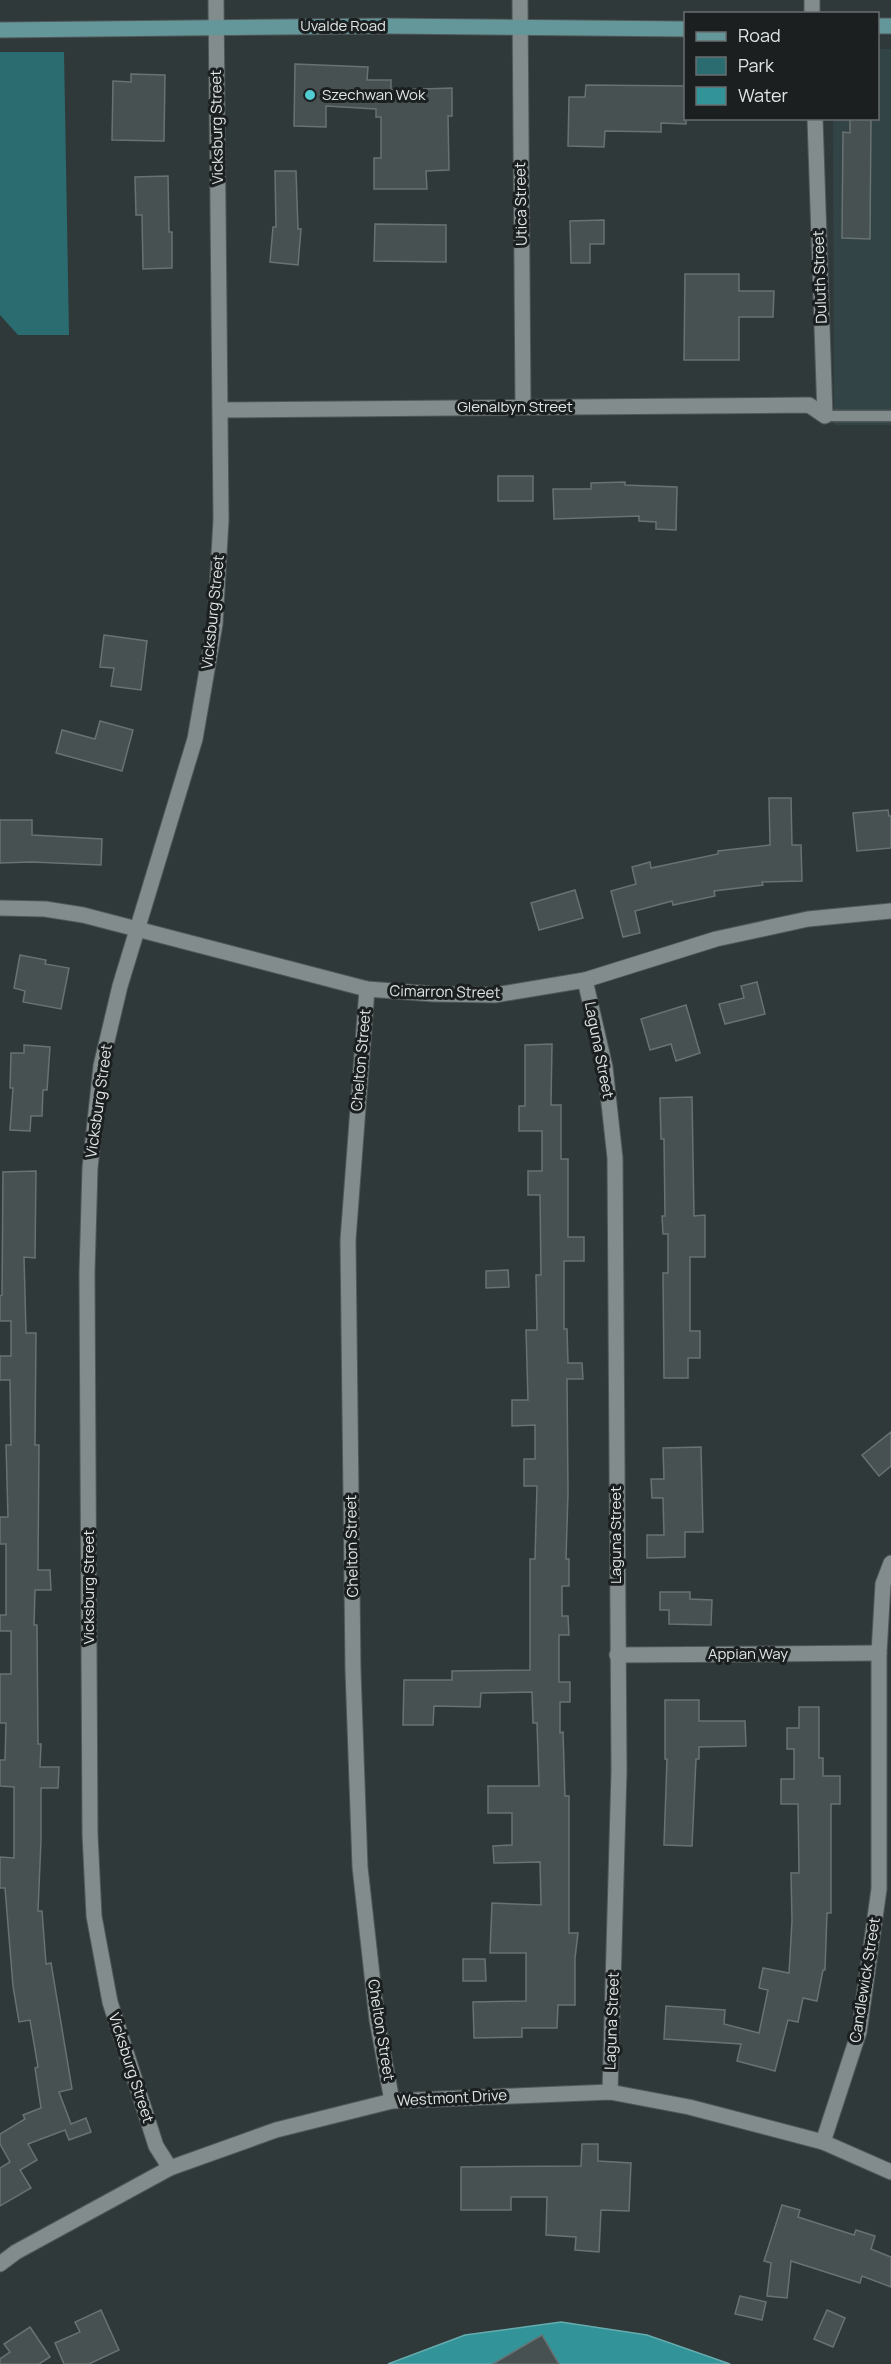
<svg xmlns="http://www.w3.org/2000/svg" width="891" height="2364" viewBox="0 0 891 2364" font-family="Manrope,sans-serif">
	<rect width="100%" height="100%" fill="#30393a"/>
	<path fill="#324445" d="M878,49H891V425H834L833,119L878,118Z"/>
	<path fill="#2a6c70" d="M0,52H64L69,335H18L0,315Z"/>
	<path fill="#329398" stroke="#66acaf" stroke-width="1.5" d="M561,2322L647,2335L730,2364H388L465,2335Z"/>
	<g fill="#475151" stroke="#687273" stroke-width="1.5">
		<path d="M295,64L368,67L367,80H391V90L452,88V116H448L449,170L426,171L427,189H374V158H381V117H376V109L326,106V127L294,126Z"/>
		<path d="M131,74L165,75L164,141L112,140L113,81L131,82Z"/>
		<path d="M586,85L686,86V124L661,123V132L605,131L604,147L568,146L569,97H585Z"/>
		<path d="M850,118H871L870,239L842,238L843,132L850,133Z"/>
		<path d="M275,171H296L298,229H301L298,265L270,262L273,227H276Z"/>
		<path d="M168,176L169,232H172V268L143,269L142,215H136L135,177Z"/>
		<path d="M604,220V244H590V263H571L570,221Z"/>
		<path d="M375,224L446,225V262L374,261Z"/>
		<path d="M685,274H739V291H774L773,317H739V360H684Z"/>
		<rect x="498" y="476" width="35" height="25"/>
		<path d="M625,482V485L677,487L676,530L656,529V522L639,521V516L554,519L553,489H591V483Z"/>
		<path d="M104,635L147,641L141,690L111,686L114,668L100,667Z"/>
		<path d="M100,721L133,730L122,771L56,753L62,730L95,739Z"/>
		<path d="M769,798H791L792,845H801L802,881L762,882L763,885L714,891L715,896L673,905L672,901L635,911L640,933L623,937L611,891L636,884L632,867L650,862L651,868L718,854V851L770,845Z"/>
		<path d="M888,810L889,816H891V848L857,851L853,813Z"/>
		<path d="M0,820H32V835L102,839L101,865L32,862L0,863Z"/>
		<path d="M575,890L583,918L539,930L531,903Z"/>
		<path d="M20,955L46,960L45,964L69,968L61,1009L23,1002L25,991L14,988Z"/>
		<path d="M757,982L765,1014L725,1024L719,1004L744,998L741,986Z"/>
		<path d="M686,1005L700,1053L676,1061L671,1044L650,1050L641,1019Z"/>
		<path d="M552,1044L551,1105H561V1159H568V1237H584V1261H564V1329H567L568,1363H582L583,1379H567L568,1492L566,1559H569V1586H562V1616H568L569,1635H559V1682H570V1702H560V1733L563,1732L565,1796H569V1933H578L575,1958V2005H558L557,2028H522V2037L474,2038L473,2002L526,2001V1953H490L492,1903L541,1905L540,1862L494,1863L493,1846L512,1845V1813H488V1786H539L537,1723H533L532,1692L481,1693L480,1707L434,1706L433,1725H403L404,1680H452V1671L530,1670V1559H535L537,1486H524V1459H535V1425L512,1426V1400H528L526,1330H537L536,1275H541L540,1195H528V1171H542V1131H519V1106H525V1045Z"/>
		<path d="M24,1045L50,1047L47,1090H43L42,1116H31L30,1131L10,1130L13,1088H10L11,1053H24Z"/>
		<path d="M692,1097L694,1216L705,1215V1257H690V1331H700V1358H688V1378H664L663,1273H668V1234H663L662,1216H665L664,1139H661L660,1098Z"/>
		<path d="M36,1171L35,1258L24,1257L26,1333H36L35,1445H39L38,1570H50L51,1590H35L34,1625H37L38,1744H41L40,1767H59L58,1788H41V1840L38,1911H42L46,1964L51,1963L72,2089L59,2092L71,2124L86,2118L91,2132L69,2140L65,2130L28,2144L37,2160L20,2170L31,2188L0,2206V2168L10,2162L0,2144V2134L25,2119L23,2115L41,2108L35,2068L38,2067L30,2020L19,2022L13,1986L5,1888H0V1857L14,1858V1787L0,1786V1760H5L6,1723H0V1674H11V1631H0V1615H6V1544H0V1517H8L6,1445H11L10,1380H0V1356H11V1321H0V1296L2,1295L3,1172Z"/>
		<path d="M508,1270L509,1287L486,1288V1271Z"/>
		<path d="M891,1432V1466L879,1476L862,1455Z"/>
		<path d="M701,1447L703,1532H685V1557L647,1558V1535H664L663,1498H652L651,1479H664L663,1448Z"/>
		<path d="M660,1592H690V1599L712,1600L711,1625L669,1624V1610H660Z"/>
		<path d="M665,1700H699V1721H745L746,1746L699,1747V1759H696L692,1846L664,1845L667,1759H665Z"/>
		<path d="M799,1707H819V1758H823V1776H840V1804H831V1913H827L825,1970H823L817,2001L803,1998L798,2022L788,2020L775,2071L737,2061L741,2044L664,2039L666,2006L725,2010L724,2024L759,2033L768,1990L759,1988L763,1968L789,1973L792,1921L791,1873H799L798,1804H781V1779H794V1749H787V1728H799Z"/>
		<path d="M463,1959H485L486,1981H463Z"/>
		<path d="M582,2144H598V2161L631,2163L629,2211L601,2210L599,2252L575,2250L576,2237L546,2235L547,2197H511V2210H461V2167L581,2166Z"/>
		<path d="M782,2205L800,2210L798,2217L854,2235L856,2230L875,2236L871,2249L891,2257V2287L862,2276L860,2283L791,2261L787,2298L767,2296L771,2263L764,2261Z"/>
		<path d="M740,2296L766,2302L762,2320L735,2314Z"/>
		<path d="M101,2310L119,2350L89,2364H64L55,2343L80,2332L75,2322Z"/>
		<path d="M827,2310L845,2318L833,2347L814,2339Z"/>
		<path d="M30,2327L50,2357L39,2364H0V2359L10,2352L4,2344Z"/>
		<path d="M542,2335L559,2364H493Z"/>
	</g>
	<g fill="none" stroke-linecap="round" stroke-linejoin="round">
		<defs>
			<path id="lane" d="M825,416H891"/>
			<g id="street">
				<path d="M520,0L523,407"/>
				<path d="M812,0V14"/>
				<path d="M221,410L809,405L825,416L815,118"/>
				<path d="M0,908L45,909L83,915L367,989L434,994L495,995L585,980L716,939L808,919L891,911"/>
				<path d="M585,980L605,1067L615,1158L619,1771L610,2092"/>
				<path d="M367,989L348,1240L353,1670L360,1867L377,2020L392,2101"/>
				<path d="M617,1655L879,1653"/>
				<path d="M823,2142L859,2032L879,1889V1653L883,1584L891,1563"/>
				<path d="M170,2168L156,2146L110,2002L94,1916L90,1834L87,1273L90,1168L101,1066L120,986L195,739L215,624L221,520L216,0"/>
				<path d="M0,2264L16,2252L170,2168L276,2130L392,2101L610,2092L689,2107L823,2142L891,2172"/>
			</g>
			<g id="secondary">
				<path d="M878,26H891"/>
				<path d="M0,30L385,26L686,29"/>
			</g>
		</defs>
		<use href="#lane" stroke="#505758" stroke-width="13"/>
		<use href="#street" stroke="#505758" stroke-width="17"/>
		<use href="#secondary" stroke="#505758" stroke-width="17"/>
		<use href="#lane" stroke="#828c8d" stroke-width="10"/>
		<use href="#street" stroke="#828c8d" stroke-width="15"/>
		<use href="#secondary" stroke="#64979a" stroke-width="15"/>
	</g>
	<circle fill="#51ccd3" stroke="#1b1f20" stroke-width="2" cx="310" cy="95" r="6"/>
	<g text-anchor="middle" stroke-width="6" stroke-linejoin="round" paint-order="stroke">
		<g font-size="15" fill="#dfe5e5" stroke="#1b1f20">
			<text x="343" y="31">Uvalde Road</text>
			<text transform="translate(217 127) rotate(-91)" y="5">Vicksburg Street</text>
			<text transform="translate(521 204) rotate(-91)" y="5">Utica Street</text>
			<text transform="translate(820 277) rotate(-92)" y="5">Duluth Street</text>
			<text x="515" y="412">Glenalbyn Street</text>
			<text transform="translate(213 612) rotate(-84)" y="5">Vicksburg Street</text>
			<text transform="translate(445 992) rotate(1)" y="5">Cimarron Street</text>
			<text transform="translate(599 1050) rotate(79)" y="5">Laguna Street</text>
			<text transform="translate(361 1060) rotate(-85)" y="5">Chelton Street</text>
			<text transform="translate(99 1101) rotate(-82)" y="5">Vicksburg Street</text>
			<text transform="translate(616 1535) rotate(-90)" y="5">Laguna Street</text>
			<text transform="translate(352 1546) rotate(-91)" y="5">Chelton Street</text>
			<text transform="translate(89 1587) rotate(-90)" y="5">Vicksburg Street</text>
			<text x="748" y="1659">Appian Way</text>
			<text transform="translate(865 1980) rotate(-81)" y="5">Candlewick Street</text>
			<text transform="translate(612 2021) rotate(-88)" y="5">Laguna Street</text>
			<text transform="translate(381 2030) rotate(81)" y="5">Chelton Street</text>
			<text transform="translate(131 2068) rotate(72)" y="5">Vicksburg Street</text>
			<text transform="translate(452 2098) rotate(-3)" y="5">Westmont Drive</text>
		</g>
		<g font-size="15" fill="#dfe5e5" stroke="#1b1f20" text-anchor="start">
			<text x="322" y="100">Szechwan Wok</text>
		</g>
	</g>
	<rect x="684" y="12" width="195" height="108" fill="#1b1f20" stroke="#696e6f" stroke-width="1.5"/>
	<rect x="696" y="32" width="30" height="9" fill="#64979a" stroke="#696e6f" stroke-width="1.5"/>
	<text x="738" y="42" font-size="18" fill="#dfe5e5">Road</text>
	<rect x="696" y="57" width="30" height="18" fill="#2a6c70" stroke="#696e6f" stroke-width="1.5"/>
	<text x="738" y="72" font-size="18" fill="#dfe5e5">Park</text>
	<rect x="696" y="87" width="30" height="18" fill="#329398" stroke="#696e6f" stroke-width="1.5"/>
	<text x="738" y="102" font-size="18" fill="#dfe5e5">Water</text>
</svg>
